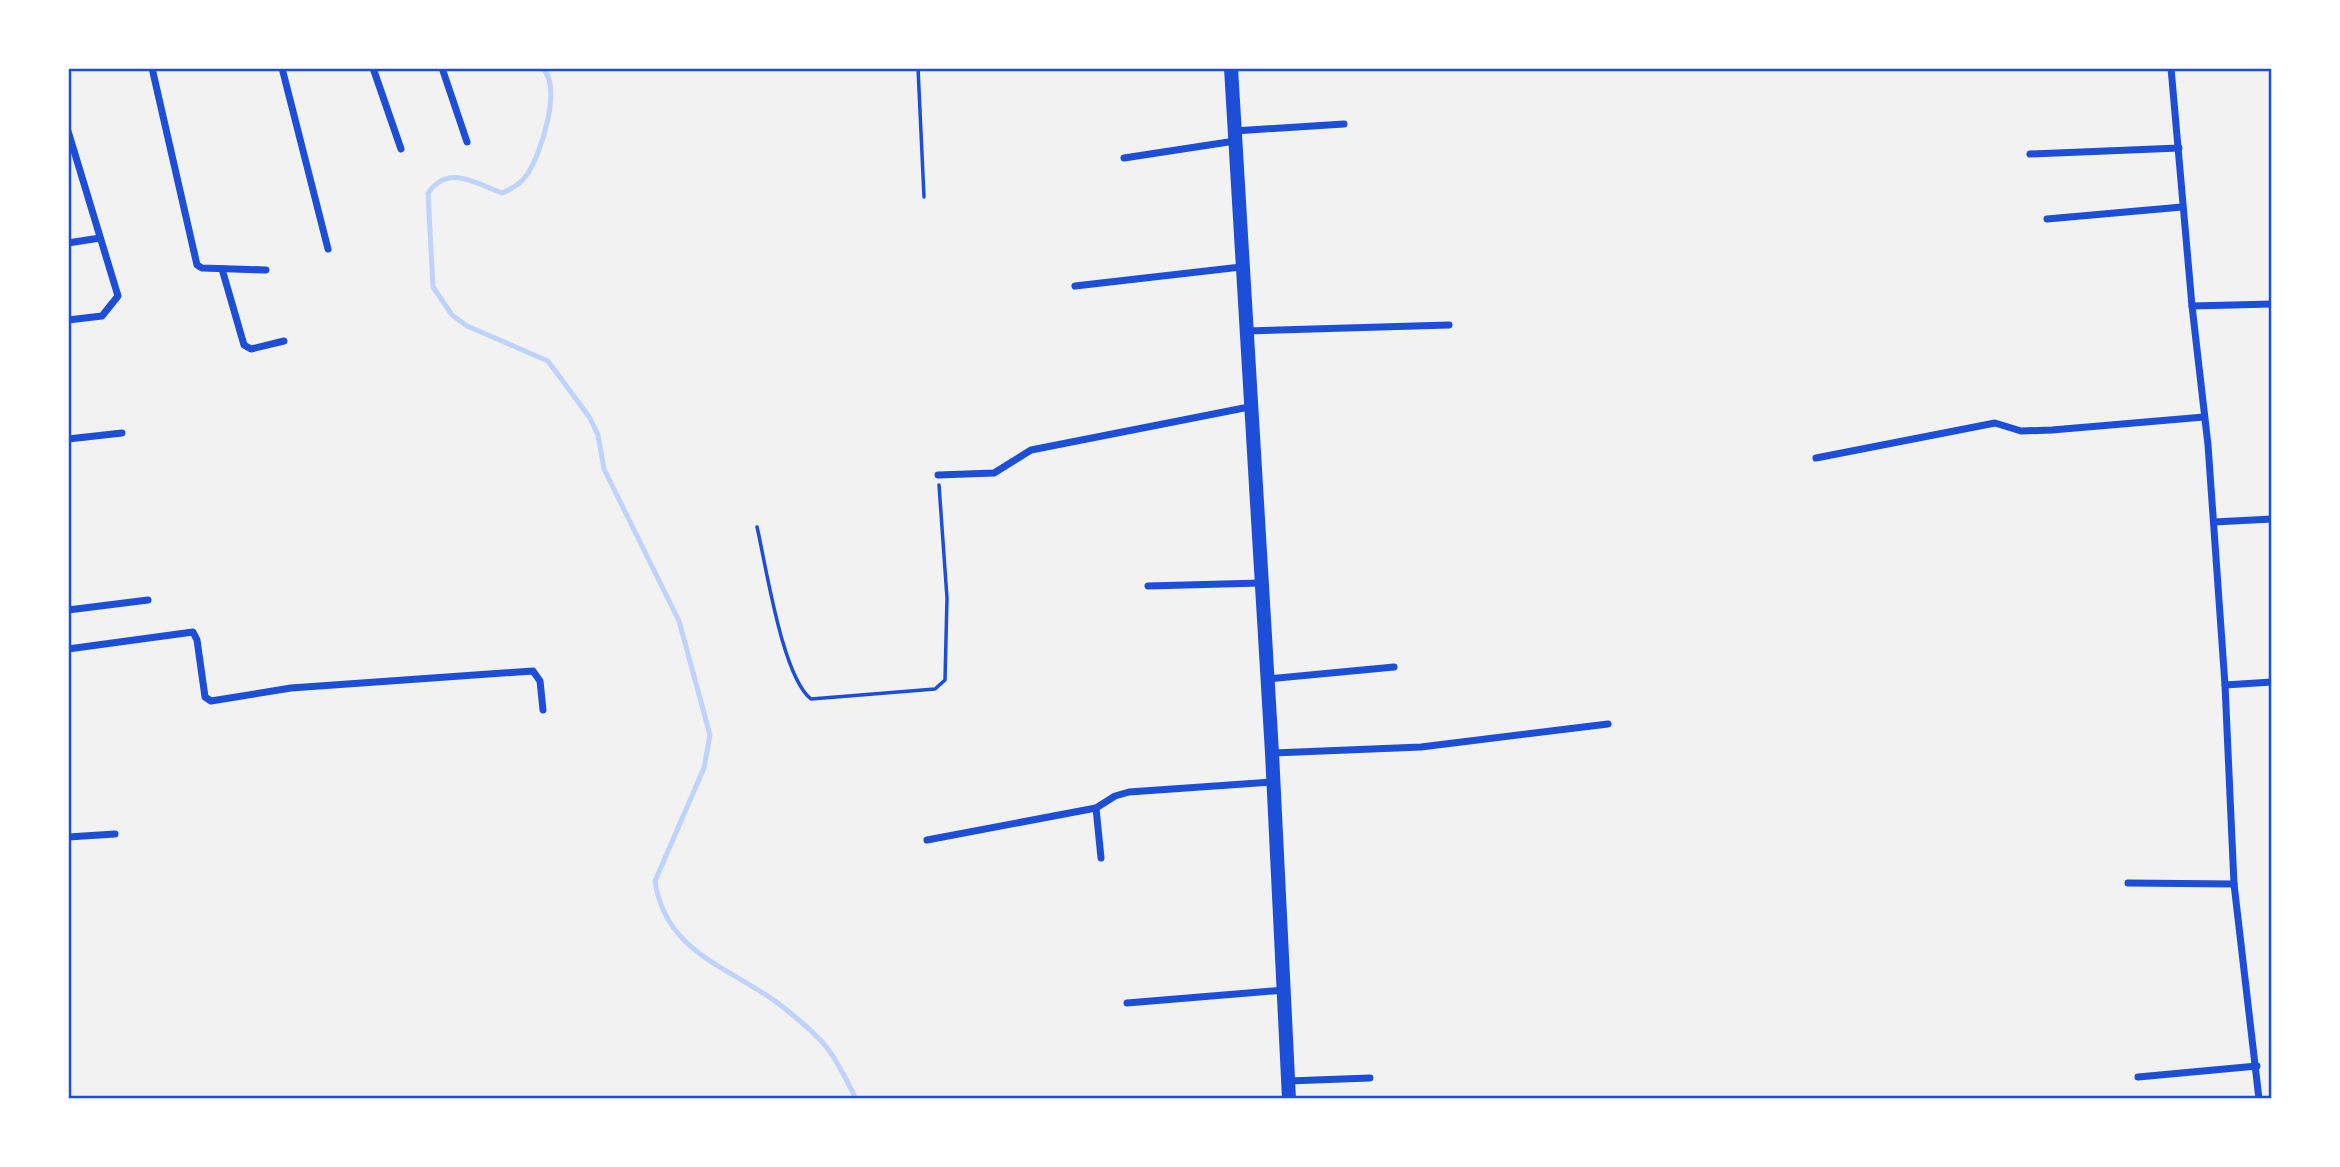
<svg xmlns="http://www.w3.org/2000/svg" width="2340" height="1167" viewBox="0 0 2340 1167" font-family="Helvetica,sans-serif">
	<rect width="100%" height="100%" fill="#f2f2f2"/>
	<g fill="none" stroke-linecap="round" stroke-linejoin="round">
		<path stroke="#bfd3fe" stroke-width="5" d="M542,68C563,86 541,153 528,173C521,184 513,188 502,193C474,183 449,164 428,193L433,287L452,315L467,326L548,361L590,418L598,435L604,469L679,621L710,735L704,768L655,881C665,951 726,966 775,1001C792,1014 818,1034 830,1052C840,1066 848,1083 856,1099"/>
		<g stroke="#1d4ed8" stroke-width="3.5">
			<path d="M918,68L924,197"/>
			<path d="M757,527C766,565 782,676 811,699L935,689L945,680L947,598L939,485"/>
		</g>
		<g stroke="#1d4ed8" stroke-width="7">
			<path d="M152,68L197,265L202,268L266,270"/>
			<path d="M282,68L328,249"/>
			<path d="M373,68L401,149"/>
			<path d="M442,68L467,142"/>
			<path d="M2171,68L2192,306L2208,445L2225,685L2234,884L2259,1099"/>
			<path d="M68,131L118,296L102,316L68,320"/>
			<path d="M1234,131L1344,124"/>
			<path d="M2030,154L2179,148"/>
			<path d="M1124,158L1235,141"/>
			<path d="M2047,219L2182,207"/>
			<path d="M68,243L100,238"/>
			<path d="M222,269L244,345L251,349L284,341"/>
			<path d="M1075,286L1241,267"/>
			<path d="M2192,306L2272,304"/>
			<path d="M1245,331L1449,325"/>
			<path d="M68,439L122,433"/>
			<path d="M1816,458L1995,423L2021,431L2052,430L2204,417"/>
			<path d="M938,475L994,473L1031,450L1249,407"/>
			<path d="M2214,522L2272,519"/>
			<path d="M1148,586L1261,583"/>
			<path d="M68,610L148,600"/>
			<path d="M68,649L193,632L197,640L205,697L211,701L291,688L533,671L540,681L543,710"/>
			<path d="M1268,679L1394,667"/>
			<path d="M2225,685L2272,682"/>
			<path d="M1273,753L1421,747L1608,724"/>
			<path d="M1096,808L1101,858"/>
			<path d="M68,837L115,834"/>
			<path d="M927,840L1096,808L1115,796L1129,792L1273,782"/>
			<path d="M2128,883L2234,884"/>
			<path d="M1127,1003L1284,990"/>
			<path d="M2138,1077L2257,1066"/>
			<path d="M1288,1081L1370,1078"/>
		</g>
		<path stroke="#1d4ed8" stroke-width="14" d="M1231,68L1272,753L1289,1099"/>
	</g>
	<rect width="2340" height="1167" fill="none" stroke="#ffffff" stroke-width="140"/>
	<rect x="70" y="70" width="2200" height="1027" fill="none" stroke="#1d4ed8" stroke-width="2.5"/>
</svg>
